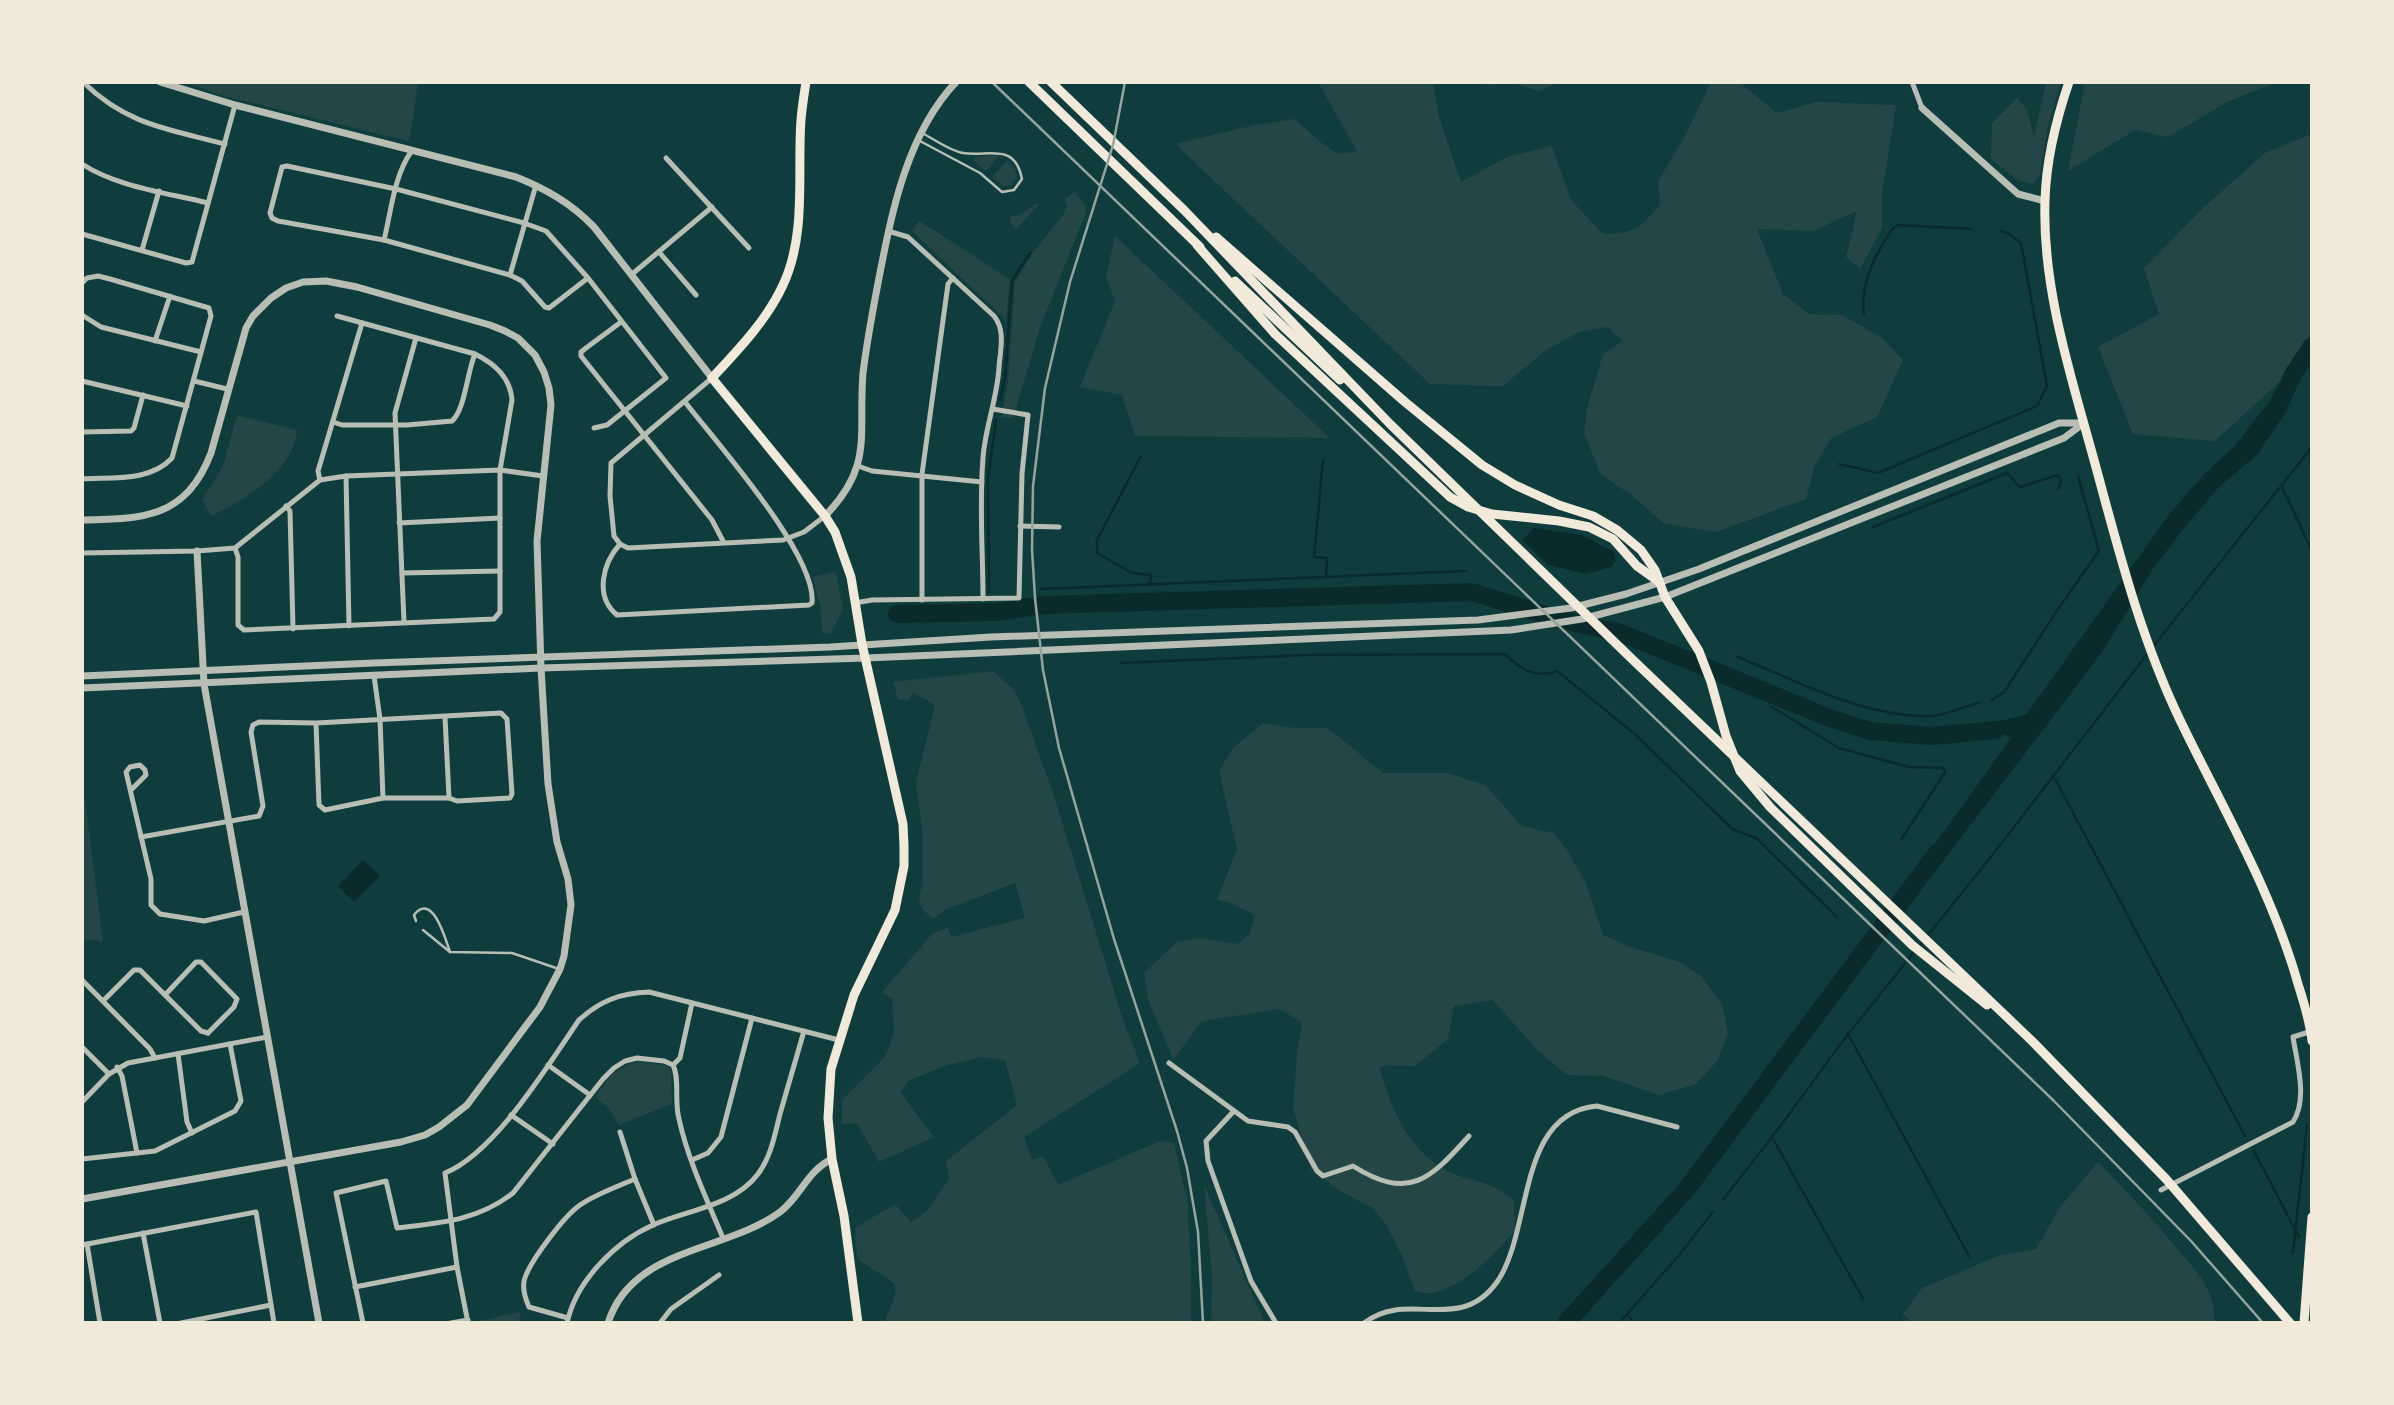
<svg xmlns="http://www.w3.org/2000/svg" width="2394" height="1405" viewBox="0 0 2394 1405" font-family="Cabin,sans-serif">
	<rect width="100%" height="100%" fill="#0f3d3e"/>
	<g fill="#244646">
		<path d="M183,82H418L411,133L408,141L224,96Z"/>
		<path d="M1318,82H1433L1438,114L1461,182L1507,157L1552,146L1571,200L1603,234C1633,234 1642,227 1660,204L1658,181L1684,138L1711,82H1739L1777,113L1816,102L1896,105L1882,193V228L1860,269L1846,257L1857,211L1813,231L1757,229L1783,294L1809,314L1842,315L1882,338L1903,360L1877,417L1831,438L1815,465L1806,499L1716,532L1665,524L1630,494L1601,475L1584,433L1588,405L1603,354L1623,341L1607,327L1579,332L1546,350L1503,386L1430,384L1175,144L1255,125L1295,119L1320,142L1339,154L1357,151Z"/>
		<path d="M1483,82H1559L1539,91L1513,83L1485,85Z"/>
		<path d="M2046,82H2061L2048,126L2040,175L2033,184L2019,181L1991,159L1992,123L2017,98L2027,110L2034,136Z"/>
		<path d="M2085,82H2277L2229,101L2168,137L2135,130L2068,171Z"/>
		<path d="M2312,134V345L2285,377L2215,441L2133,434L2098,347L2159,314L2144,268L2204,207L2265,153Z"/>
		<path d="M1000,155L986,171L974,161L975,157Z"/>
		<path d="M1007,161L1015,169L1017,176L1011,185L1003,186L992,177Z"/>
		<path d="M1074,192L1086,206L1085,215L1040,328L1013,418H1001L1008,382L1015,282L1034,251L1063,215L1067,205L1064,201Z"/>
		<path d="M1037,203L1039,205L1016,229L1010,222L1011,216L1020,215Z"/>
		<path d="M919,221L1010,279L1006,323L1002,316L912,231Z"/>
		<path d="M1115,236L1330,438L1135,436L1122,395L1080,387L1115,301L1106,276Z"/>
		<path d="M239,416L297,430C295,469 243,502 211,516L202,499L217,477L224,463L236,418Z"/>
		<path d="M836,572L843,609L831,633L823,634L820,613L822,612L812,577Z"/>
		<path d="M993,671L1014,690L1022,706L1055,799L1123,1020L1135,1049L1139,1064L1024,1137L1032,1160L1043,1156L1058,1185L1160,1141L1174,1143L1187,1200L1191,1265V1323H885C887,1309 899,1297 894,1283L857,1259L855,1228L895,1204L911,1222L926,1212L949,1179L946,1161L1017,1105L1005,1060L982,1057L944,1066L908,1081L901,1093L934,1137L879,1162L857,1123L842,1124V1100L885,1057L894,1033L892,999L882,992L933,933L948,928L951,937L1025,918L1015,883L947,909L933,919L922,909L919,900L923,880V836L916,783L935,705L913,692L909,701L898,699L893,682Z"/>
		<path d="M1263,723L1295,728H1328L1383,773H1448L1485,785L1522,826L1554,833L1568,851L1587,886L1603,935L1630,947L1680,962L1702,977L1722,1004L1728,1033L1718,1060L1696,1084L1659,1095L1603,1076L1567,1075L1539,1052L1493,1000L1454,1006L1448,1039L1415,1066L1388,1065L1379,1068C1392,1109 1408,1152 1450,1172C1475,1184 1489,1179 1514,1200L1515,1231C1493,1255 1469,1282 1437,1292C1430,1295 1422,1292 1415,1291L1402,1256L1386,1224L1371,1207L1342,1192L1311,1170L1293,1108L1297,1054L1302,1022L1279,1009L1202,1021L1173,1060L1148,999L1144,973L1177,942L1201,938L1238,944L1250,934L1255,915L1231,903L1217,900L1237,849L1219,771L1233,748Z"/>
		<path d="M82,799H85L103,942L82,939Z"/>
		<path d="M640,1061L668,1066L671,1069L672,1104L619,1125L609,1109L596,1097C607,1078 618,1066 640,1061Z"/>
		<path d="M2098,1162C2126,1191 2154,1220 2179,1251C2188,1262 2199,1273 2206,1286C2212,1297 2215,1311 2214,1323H1913L1903,1314L1922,1288L2001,1255L2036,1249L2061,1206Z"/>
		<path d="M1204,1185L1265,1323H1211L1212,1276Z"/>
		<path d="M521,1312L518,1323H474L473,1322Z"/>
	</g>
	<g fill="#0a2a2b">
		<path d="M2270,401L2288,409L2257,455L2220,486L2184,528L2153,569L2100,655L1931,877L1920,865L2011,738L2005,734L1960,742L1986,724L2026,715L2168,516L2205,473L2234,447Z"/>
		<path d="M1534,528L1582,535L1614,552L1616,561L1611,567L1586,574L1548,565L1522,540Z"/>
		<path d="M363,860L380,876L354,902L338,886Z"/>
	</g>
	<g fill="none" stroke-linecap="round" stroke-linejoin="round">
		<g stroke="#0a2a2b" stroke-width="2.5">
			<path d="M1864,314C1859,285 1877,251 1893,228L1898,225L1972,229"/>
			<path d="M1000,400L1005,377L1012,281L1030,253"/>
			<path d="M1141,456L1097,540V553L1132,573L1151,575L1150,583"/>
			<path d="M1323,460L1314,557L1327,558L1326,577"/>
			<path d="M1839,464L1878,473L2037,406L2047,386L2021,243L2006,232L2001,231"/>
			<path d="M2282,487L2312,551"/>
			<path d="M1873,527L2007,473L2020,487L2058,475L2061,481L2058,489"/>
			<path d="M1041,589L1466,571"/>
			<path d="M989,592L988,479L996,420"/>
			<path d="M2152,648L2312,447"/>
			<path d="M1736,656C1794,680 1868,719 1932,716C1947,715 1964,706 1979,703"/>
			<path d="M1121,663L1308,655L1505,654C1520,669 1535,679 1557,671L1635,734L1732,829L1756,838L1837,917"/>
			<path d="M1992,700L2004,692L2060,606L2099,551L2078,476"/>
			<path d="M1772,707L1839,748L1909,767L1944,768L1945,772L1901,840"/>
			<path d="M2053,775L2245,1136"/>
			<path d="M1848,1034L1970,1258"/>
			<path d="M1772,1137L1863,1299"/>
			<path d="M2254,1151L2299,1237"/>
			<path d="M1723,1200L1778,1129L1848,1034L1987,862L2148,653"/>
			<path d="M2293,1253L2307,1125"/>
			<path d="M1619,1323L1626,1315"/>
			<path d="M1634,1323L1627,1314L1680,1254L1713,1212"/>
		</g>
		<g stroke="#0a2a2b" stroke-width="18">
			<path d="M2264,423L2277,408L2294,373L2312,346"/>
			<path d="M897,614L998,612L1043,605L1472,592L1562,620L1621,633L1830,718L1870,731L1932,736L1996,730"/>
			<path d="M1566,1323L1686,1190L1938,852"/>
		</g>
		<g stroke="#b8beb3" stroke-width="2.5">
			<path d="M918,140L980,173L1002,192L1014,190L1022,179C1015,142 989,157 963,153C950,151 934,139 922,133"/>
			<path d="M416,921L414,915C433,891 446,941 450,952"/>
			<path d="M423,930L450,952L512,953L559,969"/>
		</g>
		<g stroke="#b8beb3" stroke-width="5">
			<path d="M83,82C127,125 168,129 225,144"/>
			<path d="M1912,82L1922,108"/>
			<path d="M666,158L749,248"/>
			<path d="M82,164C117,187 168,193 208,203"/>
			<path d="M888,231L908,237L994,316C1006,331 1000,350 999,368C997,399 985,428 983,458C979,505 983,552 983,599"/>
			<path d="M82,234L186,263L192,262L235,105"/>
			<path d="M384,240C391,212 394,176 411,152"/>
			<path d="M142,250L159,191"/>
			<path d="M659,252L696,295"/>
			<path d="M510,275L536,185"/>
			<path d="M631,275L712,207"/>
			<path d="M588,278L549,308L545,307L522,281L510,275L384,240L278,221L272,218L270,213L282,167L287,166L396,189L524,223L546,231L588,278L666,378L607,425L594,428"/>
			<path d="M82,283L87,278L98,276L110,279L209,308L211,316L172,458C150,482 112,477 82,479"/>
			<path d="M82,315L101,327L201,352"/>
			<path d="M621,322L586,348L581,352V356L712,520L723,541"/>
			<path d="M155,341L170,296"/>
			<path d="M712,378L611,463L610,496L614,536L620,544L628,548L783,540L804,532L825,516"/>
			<path d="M82,381L187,406"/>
			<path d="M194,381L227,389"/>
			<path d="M333,422L342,425H407L452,421C465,410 467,372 475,354"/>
			<path d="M82,432L131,431L134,428L143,395"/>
			<path d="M858,466L872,471L982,482"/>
			<path d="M346,476L349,626"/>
			<path d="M320,480L318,471L362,323"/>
			<path d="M286,506L290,511L293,629"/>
			<path d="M399,523L500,518"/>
			<path d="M1020,526L1059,527"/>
			<path d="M620,544C603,563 594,596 617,615L809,605L812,603C817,555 716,442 685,402"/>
			<path d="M235,548L238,557V625L244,630L494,619L500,612V470L512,400C510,377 495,364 475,354L337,316"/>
			<path d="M82,553L197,551L235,548L320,480L346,476L500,470L543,476"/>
			<path d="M402,573L500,571"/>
			<path d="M922,600V474L948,284L953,278"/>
			<path d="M855,603L872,600L1019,598L1022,474L1028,415L993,409"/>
			<path d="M404,622L395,413L416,338"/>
			<path d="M374,676L380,719L383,798"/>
			<path d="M445,717L449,798"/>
			<path d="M132,789L146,775L145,770L140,765L130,767L126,772L151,879V905L160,914L204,921L244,912"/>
			<path d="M141,837L259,816L263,806L251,732L253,725L259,722L316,723L501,713L507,719L512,794L510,798L457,801L449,798H383L325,810L319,805L316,723"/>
			<path d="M82,980L150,1049L155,1058"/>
			<path d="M165,995L196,962H201L237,999L234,1007L208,1033"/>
			<path d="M103,1001L134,970H140L201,1031L208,1033"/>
			<path d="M82,1047L109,1074"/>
			<path d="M178,1054L187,1122L192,1133"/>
			<path d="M1169,1063L1248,1121L1288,1127L1295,1132L1317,1171L1323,1176L1353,1166C1410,1202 1431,1178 1469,1136"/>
			<path d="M548,1065L590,1095"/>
			<path d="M673,1065L680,1058L692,1003"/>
			<path d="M117,1067L122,1076L137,1153"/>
			<path d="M82,1102L109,1074L128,1063L267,1037"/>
			<path d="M1233,1112L1206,1141L1208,1161L1251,1281L1276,1323"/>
			<path d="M511,1115L553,1144"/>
			<path d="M620,1132L635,1179L654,1225"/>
			<path d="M82,1159L155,1151L235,1111L241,1101L230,1044"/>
			<path d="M692,1160L708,1153L721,1137L752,1018"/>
			<path d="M2161,1190L2293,1122C2308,1099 2297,1063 2293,1037L2312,1031"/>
			<path d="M143,1233L160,1323"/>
			<path d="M87,1244L100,1323"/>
			<path d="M82,1245L256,1212L274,1323"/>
			<path d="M355,1287L457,1267"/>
			<path d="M568,1318L529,1307C525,1298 521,1285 526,1275C533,1258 564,1216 580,1205C596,1194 616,1187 635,1179"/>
			<path d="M181,1323L271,1305"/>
			<path d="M363,1323L336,1193L386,1181L397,1228C440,1223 477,1221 513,1193L603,1079L614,1068L625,1061L637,1058L664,1061L673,1065C680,1079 674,1101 679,1119C688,1160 707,1200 723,1238"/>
			<path d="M451,1323L468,1320"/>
			<path d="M468,1323L457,1267L445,1173C495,1153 548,1065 579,1020C600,1001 620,993 649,992L839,1040"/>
			<path d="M567,1323C576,1281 615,1242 653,1225C687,1210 734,1206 758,1174C771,1157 775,1134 780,1114C788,1086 796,1058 804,1031"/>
			<path d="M660,1323L671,1309L719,1275"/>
			<path d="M1364,1323C1408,1289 1459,1335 1497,1282C1533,1231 1516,1113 1597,1106L1677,1127"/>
		</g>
		<g stroke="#b8beb3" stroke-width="7">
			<path d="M160,82L235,105L516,177C546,189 571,203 594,227L712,378"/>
			<path d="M1922,108L2018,194L2045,201"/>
			<path d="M825,516C874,466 858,435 863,373C867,341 873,309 879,278C892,211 907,134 956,82"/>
			<path d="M82,520C144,519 186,518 211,453L246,328L253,316L271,298L286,288L303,282L326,281L357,287L490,325L505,331L518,338L535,355L544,372L549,388L551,405L537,541L541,668L548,784L557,842L568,879L571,905L564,956L560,969L540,1007L467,1105L439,1127L425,1135L401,1142L82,1199"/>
			<path d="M197,551L204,684L319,1323"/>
			<path d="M82,676L374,663L830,647L991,637L1478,620L1571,608L1626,594L1699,569L2059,423H2083"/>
			<path d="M82,688L541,668L866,658L1511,630L1582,619L1665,597L2064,438L2084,423"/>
			<path d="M608,1323C632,1247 726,1252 780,1212C800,1197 808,1170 832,1159"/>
		</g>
		<g stroke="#f1e9da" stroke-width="9">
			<path d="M806,82C804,95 802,107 801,120C797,173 807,234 783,285C767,320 738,350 712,378L825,516L835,532L851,577L862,644L903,824L904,846V866L895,910L854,995L831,1069L828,1118L832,1159L844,1216L858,1323"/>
			<path d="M2069,82C2056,120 2046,161 2045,201C2042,288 2071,376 2094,460C2118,548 2140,637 2180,720C2222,807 2272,891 2298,984C2304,1003 2310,1021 2312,1041"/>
			<path d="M2304,1323L2312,1217"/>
		</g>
		<g stroke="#f1e9da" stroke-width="9">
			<path d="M1029,82L1200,247"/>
			<path d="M1051,82L1184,210L1390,424L1633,660L2032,1041L2166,1179L2290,1323"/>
			<path d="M1216,237L1405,402L1482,465L1515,485L1559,505L1593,516L1617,530L1641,550L1655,570L1665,597L1699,651L1711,682L1726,736L1740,771L1770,807L1912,945L1987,1005"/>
			<path d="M1197,245L1275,334L1450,497L1468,507L1492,514L1559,521L1589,527L1613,539L1637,566L1658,581"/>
			<path d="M1235,281L1340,380"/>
		</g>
		<g stroke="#97a49c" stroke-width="2.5">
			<path d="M992,82L2054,1101L2191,1241L2263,1323"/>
			<path d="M1125,82L1113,145L1070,282L1045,388L1033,486L1032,549L1035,598L1043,670L1059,748L1114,939L1177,1131L1187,1168L1198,1232L1203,1323"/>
		</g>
	</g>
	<rect width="2394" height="1405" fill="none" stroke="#f1e9da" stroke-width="168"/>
</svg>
